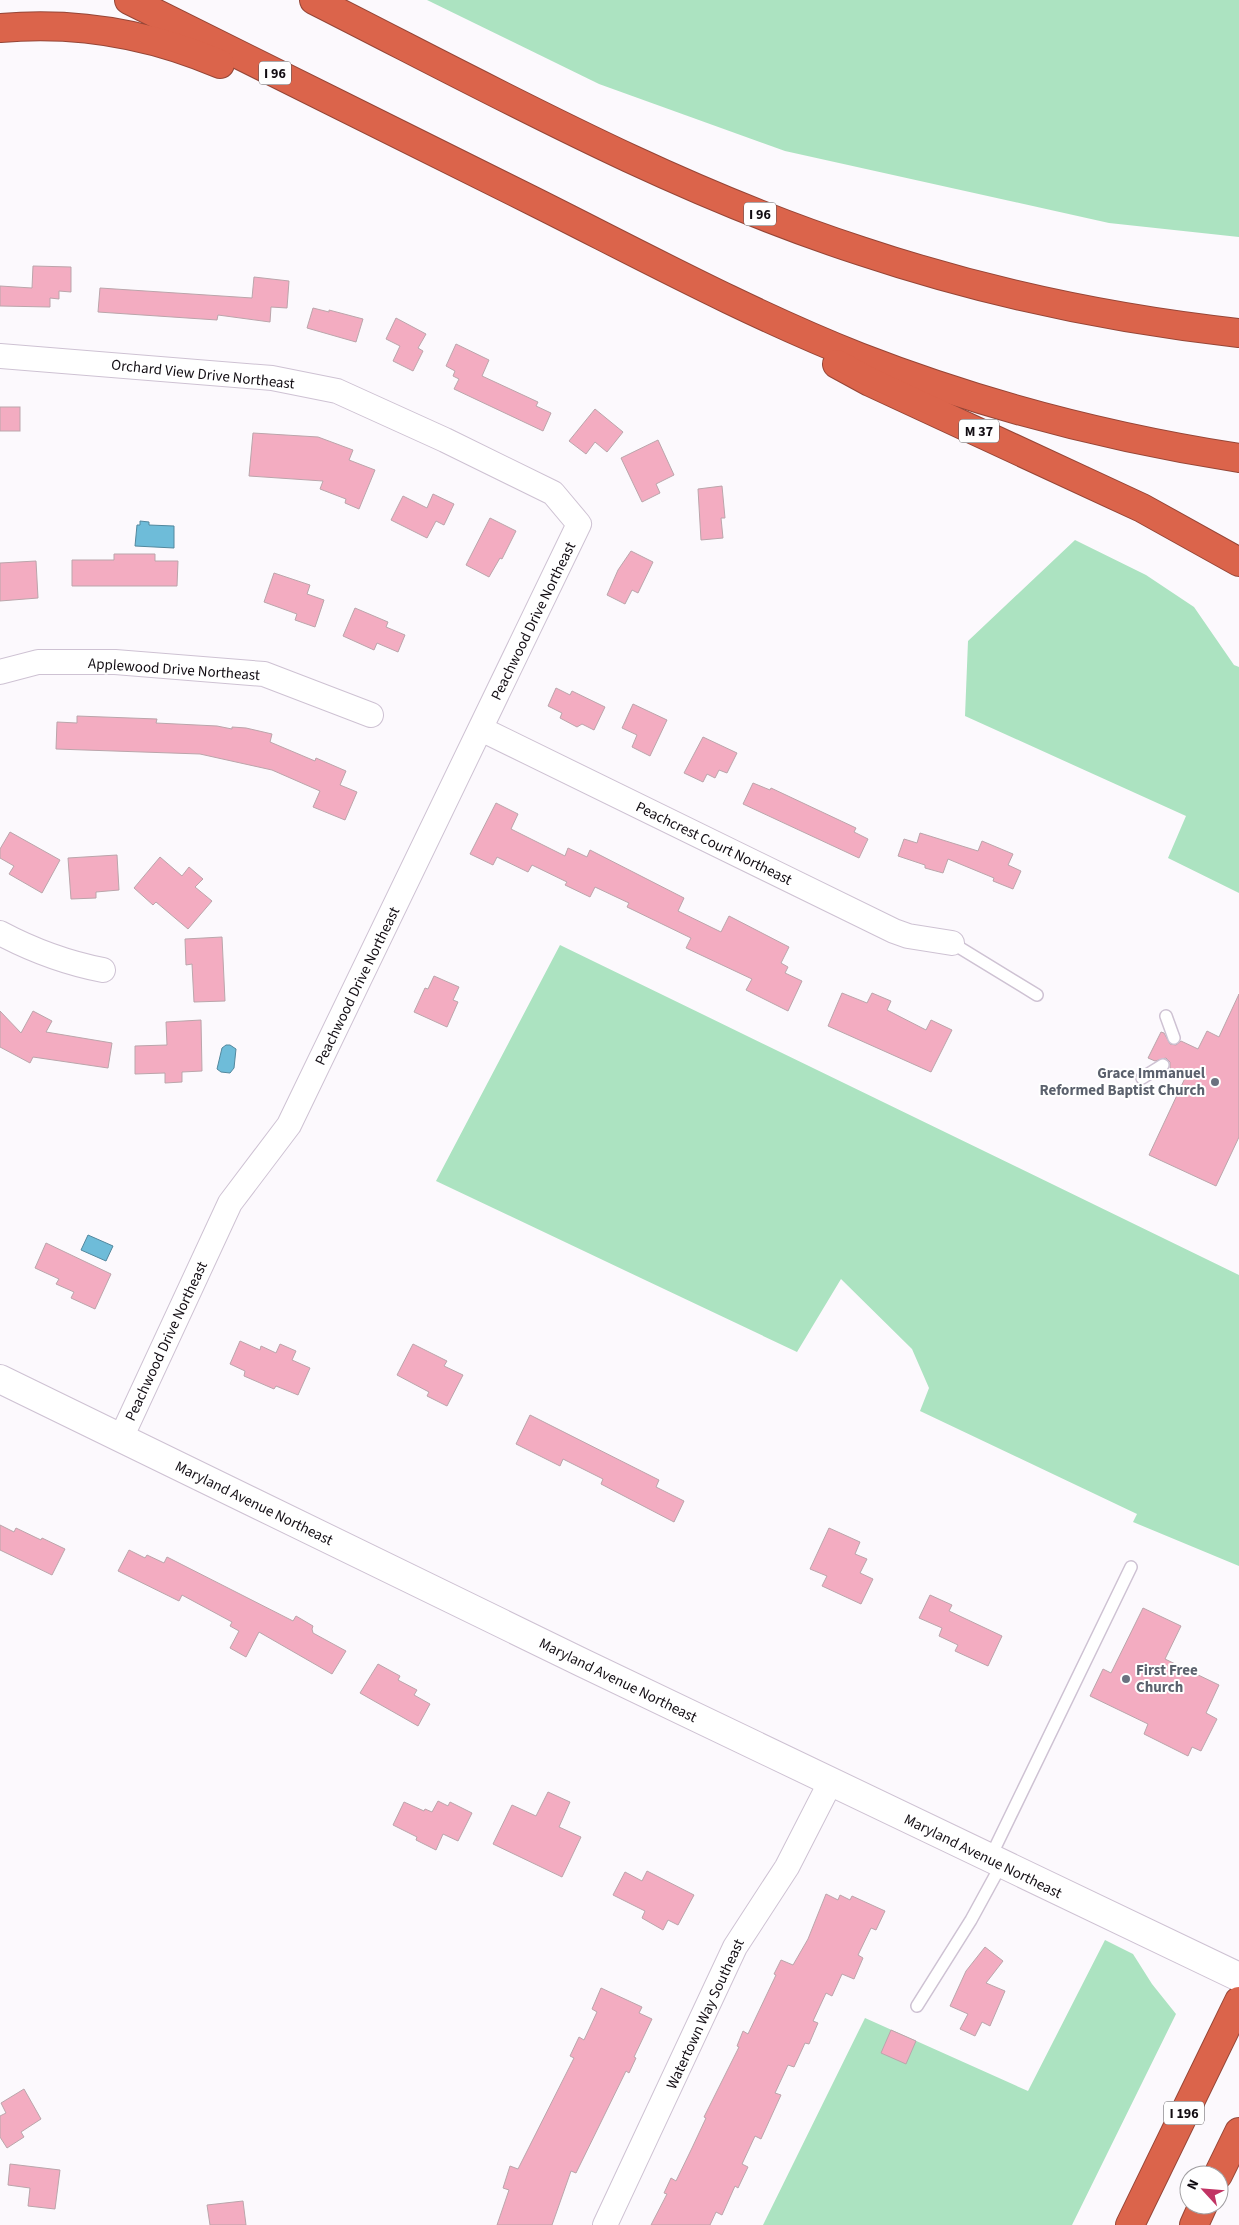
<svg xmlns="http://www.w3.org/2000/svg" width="1239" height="2225" viewBox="0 0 1239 2225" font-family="'Source Sans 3',sans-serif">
	<rect width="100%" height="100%" fill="#fcf9fd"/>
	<g fill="#ace3c1">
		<path d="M427,0H1239V237L1109,223L785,151L599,84Z"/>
		<path d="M1075,540L1146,575L1194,607L1234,665L1239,667V893L1168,858L1186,816L965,716L968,641Z"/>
		<path d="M560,945L1239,1275V1566L1133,1522L1137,1514L920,1411L929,1388L912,1349L841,1279L797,1352L436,1181Z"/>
		<path d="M1105,1940L1133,1954L1152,1984L1176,2014L1072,2225H763L865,2018L1028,2091Z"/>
	</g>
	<g fill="#6ebcd9" stroke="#52889e">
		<path d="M140,521L149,522V525L174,526V548L135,546L137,525H140Z"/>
		<path d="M226,1045H230L236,1049L234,1068L230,1073L221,1072L217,1069L222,1048Z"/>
		<path d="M88,1235L113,1246L106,1261L81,1250Z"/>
	</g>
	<g fill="#f3acc1" stroke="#bba5ab">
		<path d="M33,266L71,267V292L59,291V299L50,298V307L0,306V286L32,288Z"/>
		<path d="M254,277L289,281L287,308L271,307L270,322L218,315L217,320L98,312L100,288L252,298Z"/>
		<path d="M313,308L329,312V310L363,319L356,342L307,328Z"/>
		<path d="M396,318L426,334L418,348L423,351L413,371L393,361L400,346L386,339Z"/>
		<path d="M456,344L489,360L482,376L538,402L536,406L551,413L543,431L454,389L459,379L453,376L455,371L446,366Z"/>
		<rect x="0" y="407" width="20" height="24"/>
		<path d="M595,409L623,432L607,452L595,442L586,454L569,441Z"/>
		<path d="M253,433L318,437L353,450L349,460L375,470L359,509L345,503L346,499L320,489L323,481L249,476Z"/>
		<path d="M658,440L674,475L656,484L660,493L642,502L621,458Z"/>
		<path d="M722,486L725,518H721L723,538L701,540L698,489Z"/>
		<path d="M433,494L454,504L444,525L436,521L427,538L391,520L403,496L427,508Z"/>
		<path d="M490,518L516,531L502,559L500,558L489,577L466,565Z"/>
		<path d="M631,551L653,562L638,593L632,590L625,604L607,595L618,570Z"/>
		<path d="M114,554H155V561H178L177,586H72V560H114Z"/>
		<path d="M36,561L38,598L0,601V563Z"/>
		<path d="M274,573L310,585L307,594L324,600L315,627L295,620L297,614L264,602Z"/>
		<path d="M355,608L388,622L386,627L405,635L398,652L377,643L374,650L343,636Z"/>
		<path d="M556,688L570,695L572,691L605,707L594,730L582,724L577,727L560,718L562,713L548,706Z"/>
		<path d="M633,704L667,720L650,756L632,747L637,735L622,728Z"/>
		<path d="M77,716L157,719L156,723L217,726L232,729V727L246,728L272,734L270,742L315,761L316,758L346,771L340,785L357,792L345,820L313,807L320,791L272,770L200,754L56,749L57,722L77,723Z"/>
		<path d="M703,737L737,753L727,773L719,770L715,778L707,774L703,782L684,773Z"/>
		<path d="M753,783L770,790L771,788L856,828L854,832L868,839L859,858L743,804Z"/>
		<path d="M496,803L518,814L511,829L565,856L568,848L587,857L590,850L684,898L678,911L721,932L729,916L789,947L781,963L788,967L785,973L802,981L788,1011L746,990L752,979L686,948L691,938L627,907L629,903L595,887L590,897L565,885L567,882L532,865L528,872L497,857L493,865L470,854Z"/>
		<path d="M10,832L60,860L42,893L9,874L14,866L0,858V849Z"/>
		<path d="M920,833L978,851L982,841L1013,854L1008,865L1021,871L1013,889L993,881L994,878L948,859L943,873L925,868V865L898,856L904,839L917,843Z"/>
		<path d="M117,855L119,890L96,892V898L71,899L68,858Z"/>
		<path d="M160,857L182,876L189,867L203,879L195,887L212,901L188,929L156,902L153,905L134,888Z"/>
		<path d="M222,937L225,1001L194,1002L192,964L186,965L185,939Z"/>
		<path d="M434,976L459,987L453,1000L458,1002L447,1027L414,1012L425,988L428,989Z"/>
		<path d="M842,993L867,1003L872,993L891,1001L887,1010L926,1030L931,1020L952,1030L931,1072L828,1026Z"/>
		<path d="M1239,994V1137L1216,1186L1149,1155L1186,1076L1170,1068V1062L1166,1058L1155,1061L1148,1058L1161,1032L1164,1033L1170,1044L1176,1045L1181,1041L1198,1049L1207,1031L1219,1037Z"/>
		<path d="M0,1011L21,1033L33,1011L52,1021L46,1032L112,1043L108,1068L33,1057L30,1063L0,1047Z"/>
		<path d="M201,1020L202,1071L182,1072V1082L165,1083V1073L135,1074V1046L167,1045L166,1022Z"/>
		<path d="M46,1243L111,1274L95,1309L71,1298L74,1292L56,1284L59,1279L35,1268Z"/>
		<path d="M240,1341L260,1350L261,1346L276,1353L280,1344L296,1351L292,1360L310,1368L298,1395L276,1386L274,1389L244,1376L245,1371L230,1364Z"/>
		<path d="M413,1344L447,1361L444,1366L463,1375L447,1406L427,1396L429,1392L397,1375Z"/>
		<path d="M530,1415L659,1480L656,1487L684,1501L674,1522L601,1484L603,1479L563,1459L560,1466L516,1444Z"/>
		<path d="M0,1525L14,1532L16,1528L41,1540L42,1538L65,1549L52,1575L0,1550Z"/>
		<path d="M829,1528L860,1542L855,1554L867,1559L860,1573L873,1579L861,1604L822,1586L827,1576L810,1569Z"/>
		<path d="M129,1550L145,1558L147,1555L164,1563L167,1557L293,1621L296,1616L313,1626L312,1629L313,1633L346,1651L332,1674L259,1632L246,1657L230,1648L239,1631L230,1626L232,1622L182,1595L179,1601L118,1571Z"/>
		<path d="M930,1595L952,1605L949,1611L1002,1636L988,1666L955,1651L958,1645L939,1636L942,1628L919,1618Z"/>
		<path d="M1143,1608L1181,1626L1165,1659L1219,1685L1206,1713L1217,1719L1201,1751L1192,1747L1188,1756L1144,1734L1148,1724L1090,1696L1103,1669L1111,1673Z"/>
		<path d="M378,1664L400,1676L398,1680L417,1690L414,1695L430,1704L418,1726L360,1693Z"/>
		<path d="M548,1792L570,1802L559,1827L581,1837L562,1877L493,1844L512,1805L536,1816Z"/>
		<path d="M438,1801L448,1806L450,1802L472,1813L458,1841L443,1834L436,1850L416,1840L417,1837L393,1825L404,1802L424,1811L425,1809L432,1812Z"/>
		<path d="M647,1871L694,1895L678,1925L668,1920L663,1930L642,1918L645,1911L613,1895L625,1872L642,1881Z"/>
		<path d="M826,1894L838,1900L840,1895L850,1900L852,1896L885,1911L876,1930L871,1928L858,1955L863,1958L854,1979L842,1974L832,1996L826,1993L813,2021L818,2023L809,2044L805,2043L794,2067L788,2065L775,2093L781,2095L761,2139L755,2136L742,2164L748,2167L738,2188L735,2186L722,2215L716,2212L710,2225H651L667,2194L664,2193L671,2178L676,2181L692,2148L706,2118L704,2117L739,2047L737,2046L743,2031L748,2034L776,1975L774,1974L781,1960L793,1965L808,1939Z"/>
		<path d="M985,1947L1003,1961L986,1983L1005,1991L990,2026L982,2022L975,2036L960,2029L968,2014L950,2006L966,1971Z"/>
		<path d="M601,1988L642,2007L639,2013L652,2019L634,2057L636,2058L629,2073L626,2071L576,2173L571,2171L552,2225H497L509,2190L503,2188L510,2166L518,2169L574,2058L570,2056L579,2037L584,2040L597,2012L592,2009Z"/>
		<path d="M891,2030L916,2041L906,2064L881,2053Z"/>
		<path d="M24,2089L41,2119L21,2132L24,2137L7,2148L0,2137V2116L6,2113L1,2103Z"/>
		<path d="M10,2164L60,2170L55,2209L28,2206L30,2188L8,2185Z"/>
		<path d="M243,2201L246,2225H210L207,2205Z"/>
	</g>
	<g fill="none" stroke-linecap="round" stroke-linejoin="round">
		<defs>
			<g id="lane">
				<path d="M952,943L1037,995"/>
				<path d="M1166,1016L1174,1038"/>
				<path d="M1142,1078L1163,1065"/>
				<path d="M990,1858L1131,1567"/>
				<path d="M917,2006L971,1920L1001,1865"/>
			</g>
			<g id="street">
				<path d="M0,356L272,378L337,391L445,440L553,493L579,524L289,1125L230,1203L121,1438"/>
				<path d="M0,672L38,662H115L264,674L371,715"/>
				<path d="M481,729L894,931L908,936L952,943"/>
				<path d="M0,933C32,950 67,963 103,970"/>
				<path d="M605,2225L735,1947L787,1867L830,1783"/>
			</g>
			<path id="secondary" d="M0,1379L583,1663L1239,1977"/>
			<g id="highway">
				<path d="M129,0C263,67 397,133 531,200C639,254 746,312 859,357C980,404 1110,438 1239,458"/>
				<path d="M314,0C492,90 670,189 861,251C984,292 1110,319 1239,333"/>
				<path d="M0,28C77,21 150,34 220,64"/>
				<path d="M837,364L870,382L1142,508L1239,562"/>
				<path d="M1218,2175L1239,2132"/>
				<path d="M1130,2225L1239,2001"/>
				<path d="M1194,2225L1203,2205"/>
			</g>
		</defs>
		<use href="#lane" stroke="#cec2d3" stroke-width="14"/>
		<use href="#street" stroke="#cec2d3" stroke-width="26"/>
		<use href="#secondary" stroke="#cec2d3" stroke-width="30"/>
		<use href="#highway" stroke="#954637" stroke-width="30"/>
		<use href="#lane" stroke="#fff" stroke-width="11"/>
		<use href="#street" stroke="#fff" stroke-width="24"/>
		<use href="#secondary" stroke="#fff" stroke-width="28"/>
		<use href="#highway" stroke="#db644b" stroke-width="28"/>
	</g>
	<g fill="#6b7280" stroke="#fff" stroke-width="2">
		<circle cx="1215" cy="1082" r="5"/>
		<circle cx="1126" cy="1679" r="5"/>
	</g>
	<g text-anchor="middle" stroke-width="4" stroke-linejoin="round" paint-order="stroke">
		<g fill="#fff" stroke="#59565a" stroke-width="1">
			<rect x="259" y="61.5" width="32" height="23" rx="4"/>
			<rect x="744" y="202.5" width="32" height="23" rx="4"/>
			<rect x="959" y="419.5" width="40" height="23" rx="4"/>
			<rect x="1164" y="2101.5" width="40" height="23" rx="4"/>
		</g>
		<g font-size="14" font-weight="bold" fill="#120d13">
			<text x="275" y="78">I 96</text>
			<text x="760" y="219">I 96</text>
			<text x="979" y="436">M 37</text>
			<text x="1184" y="2118">I 196</text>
		</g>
		<g font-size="15" fill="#120d13" stroke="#fff">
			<text transform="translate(203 374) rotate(6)" y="5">Orchard View Drive Northeast</text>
			<text transform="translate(533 621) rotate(-64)" y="5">Peachwood Drive Northeast</text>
			<text transform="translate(174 669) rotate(4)" y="5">Applewood Drive Northeast</text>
			<text transform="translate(714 843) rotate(26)" y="5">Peachcrest Court Northeast</text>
			<text transform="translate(357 986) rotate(-64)" y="5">Peachwood Drive Northeast</text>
			<text transform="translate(166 1341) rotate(-65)" y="5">Peachwood Drive Northeast</text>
			<text transform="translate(254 1503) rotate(26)" y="5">Maryland Avenue Northeast</text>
			<text transform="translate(618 1680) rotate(26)" y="5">Maryland Avenue Northeast</text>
			<text transform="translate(983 1856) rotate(26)" y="5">Maryland Avenue Northeast</text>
			<text transform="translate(705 2014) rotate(-65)" y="5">Watertown Way Southeast</text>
		</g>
		<g font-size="15" font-weight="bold" fill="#5b616d" stroke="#fff" text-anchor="end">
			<text x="1205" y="1078">Grace Immanuel<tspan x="1205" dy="17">Reformed Baptist Church</tspan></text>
			<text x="1136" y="1675" text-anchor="start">First Free<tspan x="1136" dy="17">Church</tspan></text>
		</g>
	</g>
	<g transform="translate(1204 2190) rotate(296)"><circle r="24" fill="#ffffff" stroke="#a09ea1"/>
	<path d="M0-4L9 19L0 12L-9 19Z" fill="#c13464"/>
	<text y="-8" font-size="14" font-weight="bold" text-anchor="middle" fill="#120d13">N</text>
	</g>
</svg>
